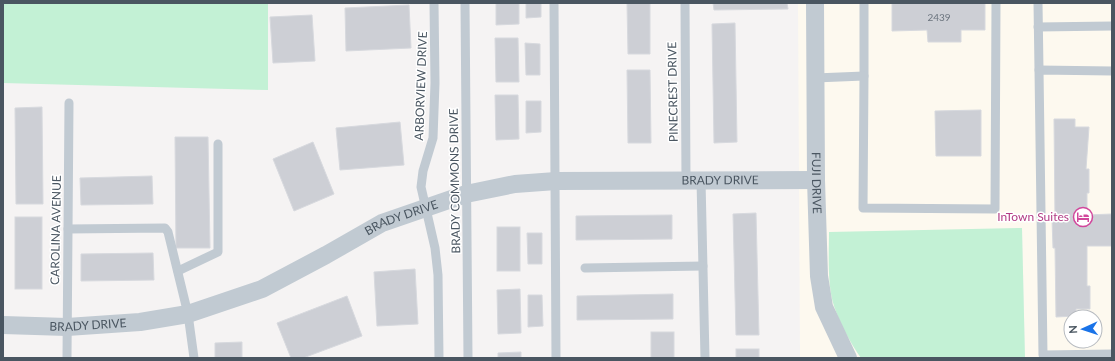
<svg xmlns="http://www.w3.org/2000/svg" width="1115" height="361" viewBox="0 0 1115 361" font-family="Lato,sans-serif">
	<rect width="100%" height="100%" fill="#f5f3f3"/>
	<path fill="#fdf9ef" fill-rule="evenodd" d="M798,3H1112V358H1025L1022,228L851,343L861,358H800ZM1071,317H1095V341H1071Z"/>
	<g fill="#c3f1d5">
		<path d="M3,3H268V90L3,83Z"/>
		<path d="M1022,228L1025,358H861C850,342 840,324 834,306C827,284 829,254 829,232Z"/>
	</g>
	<g fill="#cdcfd5" stroke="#d7d9de">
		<path d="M496,3H519V24L496,25Z"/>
		<path d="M526,3H541V17L526,18Z"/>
		<path d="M627,3H650V54H628Z"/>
		<path d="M713,3H787L788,9L714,10Z"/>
		<path d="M892,3H985V30H961V42H928L927,30L892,31Z"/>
		<path d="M409,5L411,48L346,51L345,8Z"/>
		<path d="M312,15L315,61L273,63L270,17Z"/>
		<path d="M735,23L737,142L714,143L712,24Z"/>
		<path d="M495,38H518L519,82H496Z"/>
		<path d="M525,43L540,44V75H526Z"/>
		<path d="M627,70H650L651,143H628Z"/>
		<path d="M495,95H518L519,139L496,140Z"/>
		<path d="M526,101H541V132L526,133Z"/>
		<path d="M42,107L43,204H16L15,108Z"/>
		<path d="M981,110V156H936L935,111Z"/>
		<path d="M1054,119H1075V127H1089L1086,169H1089V193H1087V215L1112,214V246H1087V286H1090V309H1076V316L1056,317L1055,248H1053L1052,219H1055Z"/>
		<path d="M400,122L404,165L340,170L336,128Z"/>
		<path d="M175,137H208L210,248H176Z"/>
		<path d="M313,142L334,194L294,211L273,159Z"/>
		<path d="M152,176L153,204L81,205L80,178Z"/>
		<path d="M756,213L759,335H736L733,214Z"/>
		<path d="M672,215V239L576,240V216Z"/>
		<rect x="15" y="217" width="27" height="72"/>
		<rect x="497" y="227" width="23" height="44"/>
		<path d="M527,233H542V264H528Z"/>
		<path d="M153,253L154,280L81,281V254Z"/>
		<path d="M415,269L418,324L377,326L374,272Z"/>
		<path d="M520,289L521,333L498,334L497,290Z"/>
		<path d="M673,294V319L577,320V296Z"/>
		<path d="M528,295H542L543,326L528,327Z"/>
		<path d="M347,296L362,336L303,358H291L277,323Z"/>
		<rect x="651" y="332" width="23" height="26"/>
		<path d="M242,342V358H215V343Z"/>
		<rect x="736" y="349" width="23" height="9"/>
		<path d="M521,352V358H498V353Z"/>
	</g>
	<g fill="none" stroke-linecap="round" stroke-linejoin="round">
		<g stroke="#c1cad2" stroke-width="9">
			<path d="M434,3L435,83L433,138L423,171L421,187L435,248L438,275L439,358"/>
			<path d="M465,3L468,358"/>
			<path d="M554,3L556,358"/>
			<path d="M685,3L686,181"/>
			<path d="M864,3V76"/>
			<path d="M1038,3L1039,70"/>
			<path d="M1038,27L1112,26"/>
			<path d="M1112,71L1039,70L1043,355L1112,354"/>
			<path d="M815,78L864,76L863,208L995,209L996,3"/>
			<path d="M701,180L705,358"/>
			<path d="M68,229L165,228L168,232L188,314L194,358"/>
			<path d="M585,268L703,266"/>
			<path d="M178,271L218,252V144"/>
			<path d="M67,358L69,103"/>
		</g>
		<g stroke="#c1cad2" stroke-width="18">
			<path id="s1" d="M815,3L816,180L819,276L824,307L848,358"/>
			<path id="s2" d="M3,325L67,327L140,322L188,314L262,289L326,255L382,223L466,194L515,184L556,181L816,180"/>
		</g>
	</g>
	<defs>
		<symbol id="hotel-ring" viewBox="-11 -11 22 22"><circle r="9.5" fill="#fff" stroke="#d1479c" stroke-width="1.5"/><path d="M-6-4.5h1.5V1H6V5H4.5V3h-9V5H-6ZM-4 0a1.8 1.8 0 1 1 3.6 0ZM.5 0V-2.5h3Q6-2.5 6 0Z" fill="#d1479c"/></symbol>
	</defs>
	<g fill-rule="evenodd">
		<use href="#hotel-ring" x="1072" y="206" width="22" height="22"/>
	</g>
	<g text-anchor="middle" stroke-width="3" stroke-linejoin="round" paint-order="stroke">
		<g font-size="10" fill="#6b747e">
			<text x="939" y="21">2439</text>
		</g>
		<g font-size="12" fill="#4a5661" stroke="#fff">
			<text transform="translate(421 86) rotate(-88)" y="4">ARBORVIEW DRIVE</text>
			<text transform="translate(673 92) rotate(-91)" y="4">PINECREST DRIVE</text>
			<text dy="4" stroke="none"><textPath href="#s2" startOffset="745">BRADY DRIVE</textPath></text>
			<text transform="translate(455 181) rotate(-91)" y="4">BRADY COMMONS DRIVE</text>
			<text dy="4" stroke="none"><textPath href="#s1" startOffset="180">FUJI DRIVE</textPath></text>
			<text dy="4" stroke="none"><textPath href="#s2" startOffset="421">BRADY DRIVE</textPath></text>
			<text transform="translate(56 230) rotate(-89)" y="4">CAROLINA AVENUE</text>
			<text dy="4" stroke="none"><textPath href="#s2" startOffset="85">BRADY DRIVE</textPath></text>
		</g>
		<g font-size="12" fill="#b23c85" stroke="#fff" text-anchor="end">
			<text x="1069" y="221">InTown Suites</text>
		</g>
	</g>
	<rect width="1115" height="361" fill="none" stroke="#4a5661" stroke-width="8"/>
	<g transform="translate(1083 329) rotate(267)"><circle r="19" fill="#ffffff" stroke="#b7bbc0"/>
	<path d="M0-3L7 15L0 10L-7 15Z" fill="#1a73e8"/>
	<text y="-6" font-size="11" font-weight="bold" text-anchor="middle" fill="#4a5661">N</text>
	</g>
</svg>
